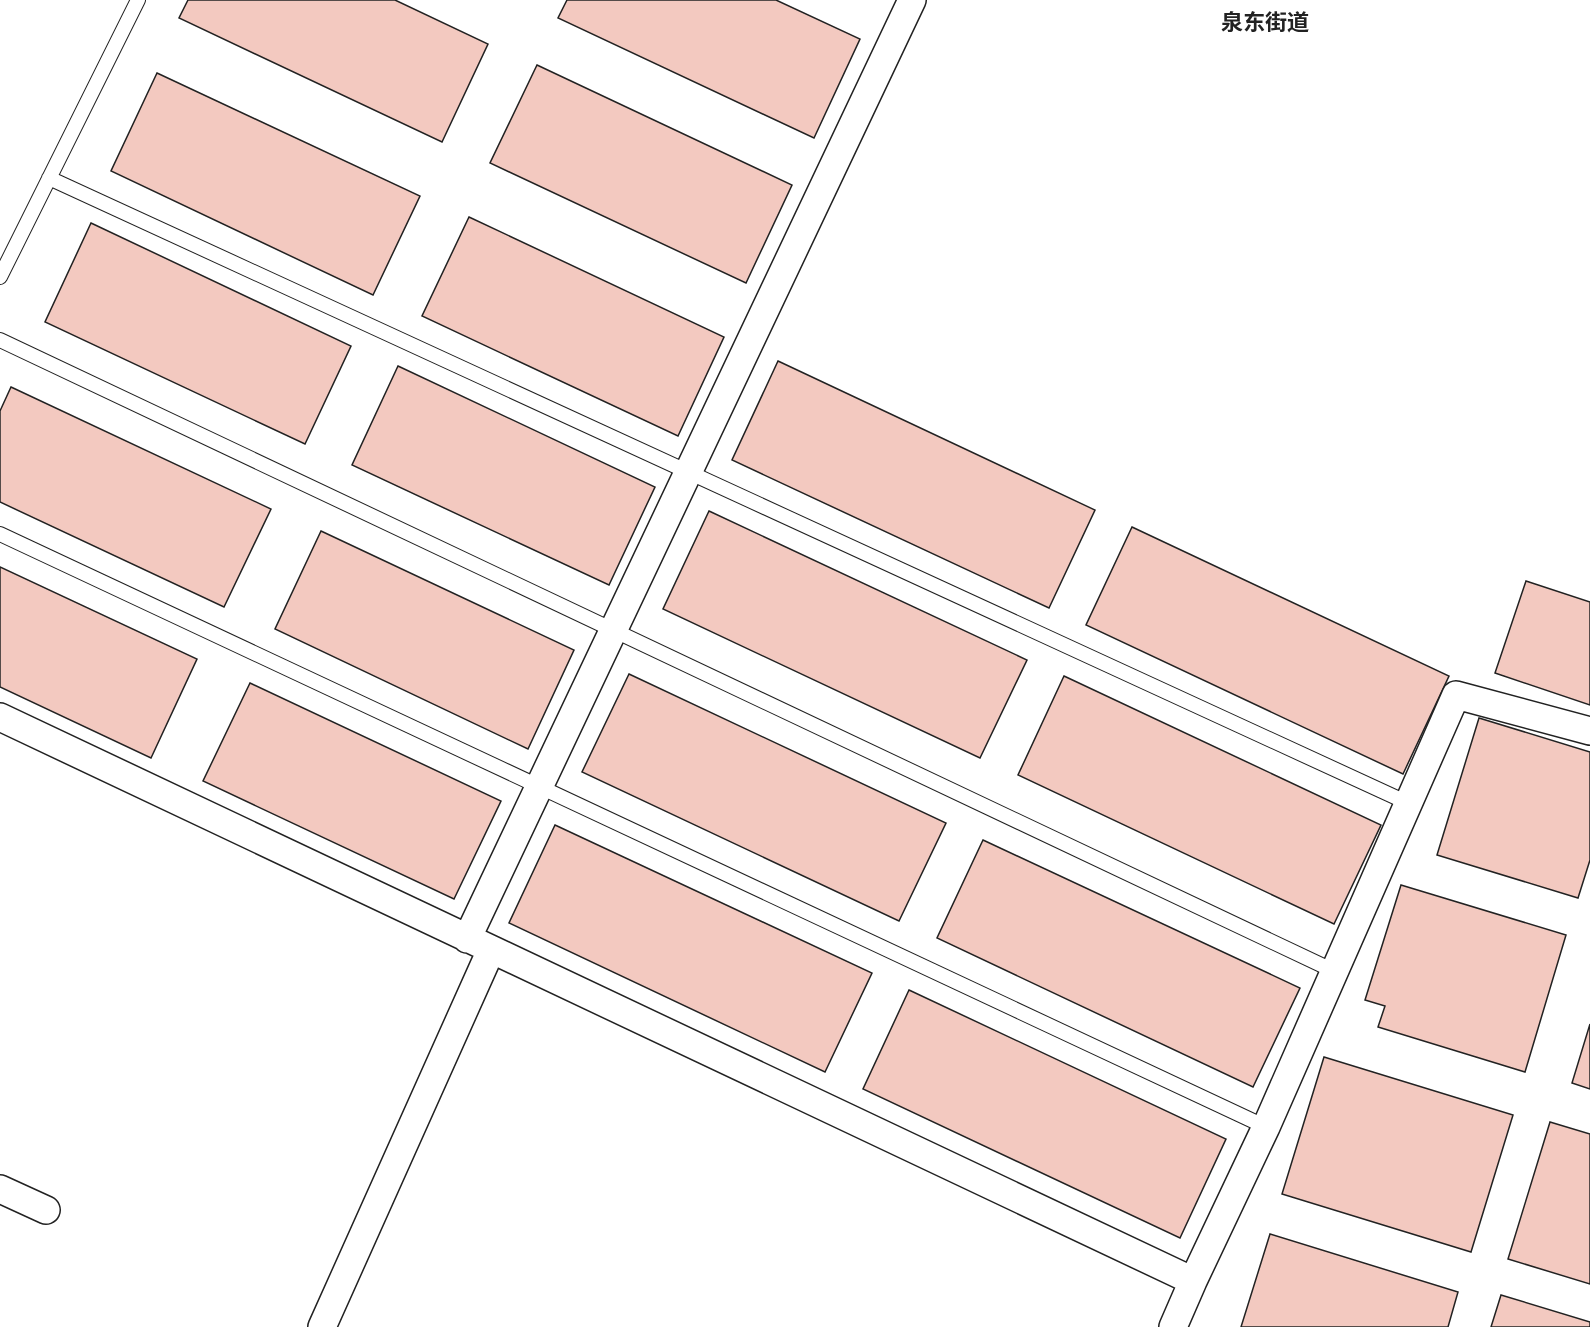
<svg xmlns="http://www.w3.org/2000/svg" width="1590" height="1327" viewBox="0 0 1590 1327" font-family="Cabin,'Noto Sans SC',sans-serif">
<rect width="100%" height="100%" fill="#fff"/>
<path fill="#f3c9c0" stroke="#222" stroke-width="1.5" d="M188,0H395L488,44L442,142L179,18Z
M567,0H776L860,39L814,138L558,18Z
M537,65L792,185L746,283L490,163Z
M157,73L420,196L373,295L111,171Z
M469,217L724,337L678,436L422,316Z
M91,223L351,346L305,444L45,322Z
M778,361L1095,510L1049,608L732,460Z
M398,366L655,487L609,585L352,465Z
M11,387L271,509L224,607L0,502V411Z
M709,511L1027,660L980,758L663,609Z
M1132,527L1449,676L1403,774L1086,625Z
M321,531L574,650L528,749L275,629Z
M0,567L197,659L151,758L0,687Z
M1526,581L1590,602V705L1495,673Z
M629,674L946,823L899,921L582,772Z
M1064,676L1381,825L1334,924L1018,775Z
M250,683L501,801L454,899L203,781Z
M1479,718L1590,752V860L1578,898L1437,855Z
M555,825L872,973L825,1072L509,923Z
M983,840L1300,988L1253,1087L937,938Z
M1401,885L1566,935L1525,1072L1378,1027L1385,1006L1365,1000Z
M909,990L1226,1139L1180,1238L863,1089Z
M1590,1024V1089L1572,1083Z
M1324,1057L1513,1115L1471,1252L1282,1194Z
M1550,1122L1590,1134V1284L1508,1259Z
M1270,1234L1458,1292L1448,1327H1241Z
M1501,1295L1590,1322V1327H1491Z"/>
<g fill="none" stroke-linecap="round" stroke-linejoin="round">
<defs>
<path id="lane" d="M49,178L1408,803
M0,277L138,0
M0,340L1334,971
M0,534L1266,1127"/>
<path id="street" d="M0,717L1193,1281L1266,1127L1456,695L1590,731
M467,939L912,0
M0,1189L46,1210
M322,1327L491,950
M1173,1327L1193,1281"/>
</defs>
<use href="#lane" stroke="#222" stroke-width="16"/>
<use href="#street" stroke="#222" stroke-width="30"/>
<use href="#lane" stroke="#fff" stroke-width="14"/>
<use href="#street" stroke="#fff" stroke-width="27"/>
</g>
<g text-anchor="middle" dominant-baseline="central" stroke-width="4.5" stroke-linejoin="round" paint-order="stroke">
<g font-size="22" font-weight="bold" fill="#222" stroke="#fff">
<text x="1265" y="22">泉东街道</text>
</g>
</g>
</svg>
